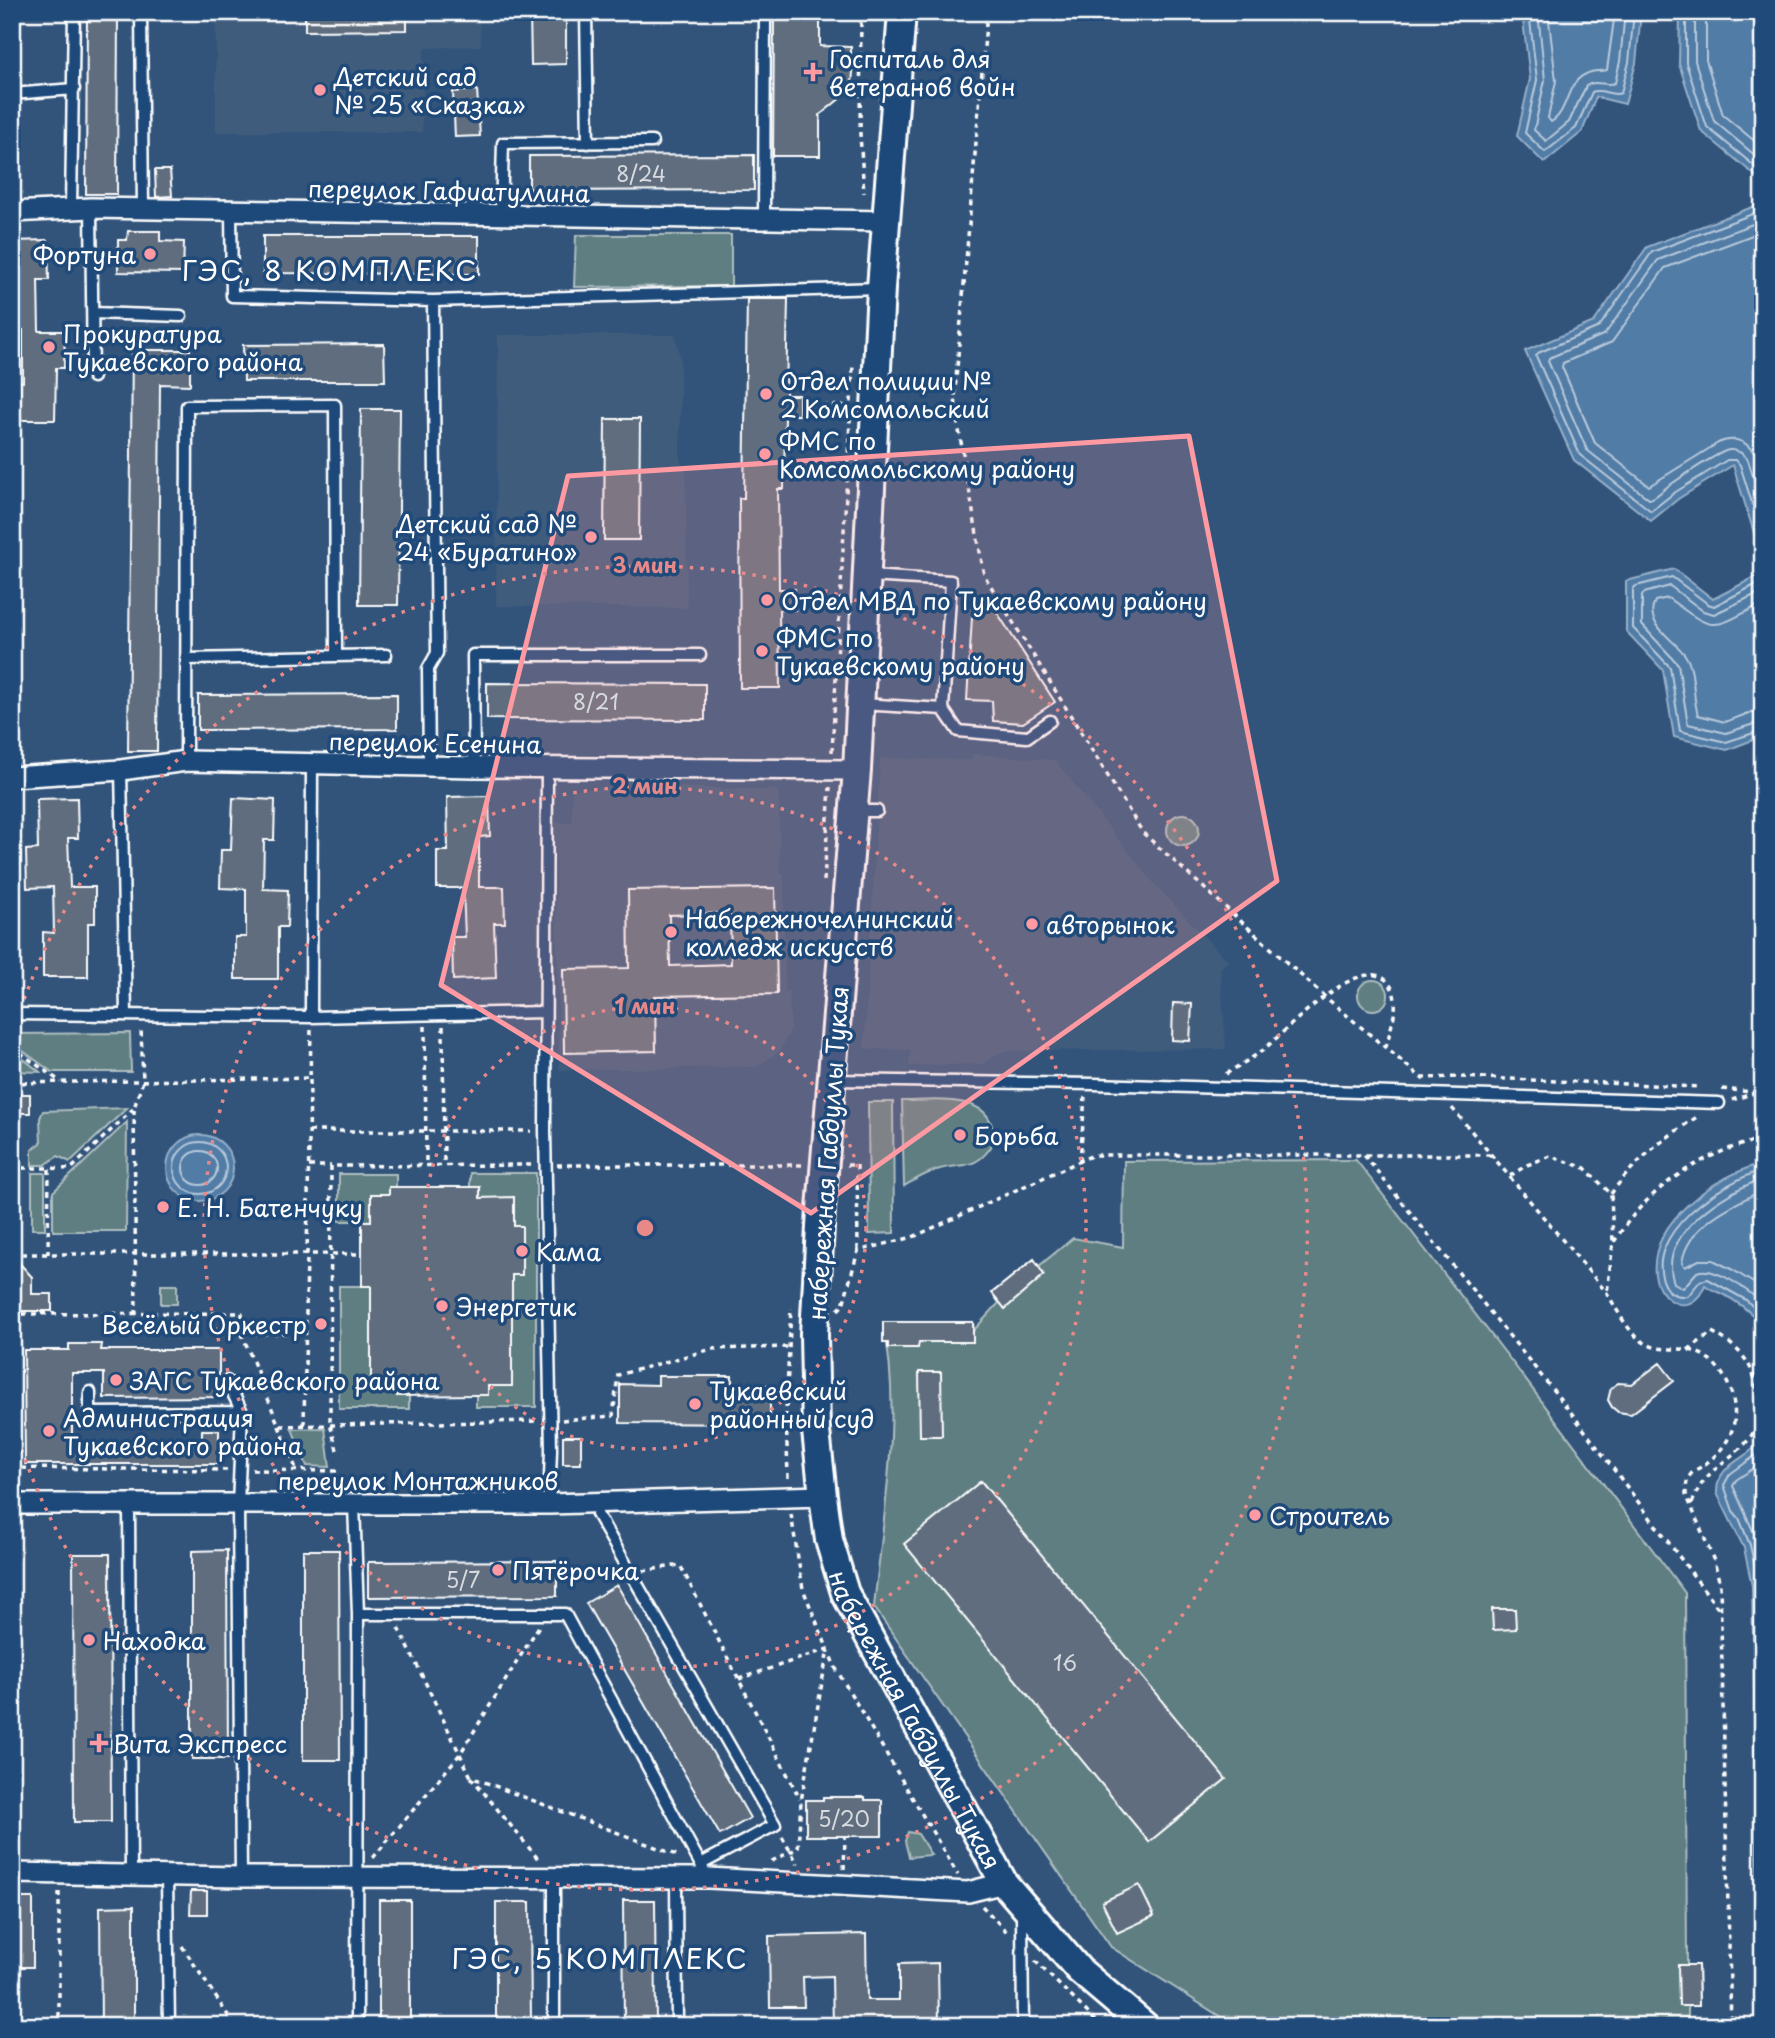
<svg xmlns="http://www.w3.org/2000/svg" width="1775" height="2038" viewBox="0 0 1775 2038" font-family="'Playpen Sans',sans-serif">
<rect width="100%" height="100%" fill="#32547b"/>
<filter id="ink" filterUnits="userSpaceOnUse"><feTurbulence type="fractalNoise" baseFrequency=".0143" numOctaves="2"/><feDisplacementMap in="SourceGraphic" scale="14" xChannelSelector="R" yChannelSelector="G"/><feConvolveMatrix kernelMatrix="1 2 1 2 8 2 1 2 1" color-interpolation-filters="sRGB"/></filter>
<g filter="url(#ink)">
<path fill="#3f5c7c" d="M216,12H479L481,46L424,48L422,132H216Z
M498,335H675L680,357V461L686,468L687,608L496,606Z
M973,754L1055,760L1157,887L1228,961L1220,969L1226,1049L1003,1051L983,1064L909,1066L910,1050L864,1049L880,758L972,760Z
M676,787L779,790L780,872L784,873L785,991H789L791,1029L780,1051L757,1067L559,1070L555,822L572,823V793L575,789Z"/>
<path fill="#5e7e82" stroke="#aebec0" stroke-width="2" d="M576,235H731V286L574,287Z
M1167 830a16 16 0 1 1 32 0a16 16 0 1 1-32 0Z
M1358 995a15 15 0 1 1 30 0a15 15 0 1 1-30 0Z
M130,1033L131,1072H52L12,1043V1034Z
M12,1050L40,1072L12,1071Z
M902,1101C937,1101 1004,1091 991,1147C975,1170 963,1163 940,1169C927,1172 915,1180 904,1186Z
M868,1102H893L894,1233L869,1234Z
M127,1108L70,1162L58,1156L45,1165H32V1150L41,1143L40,1118L43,1111Z
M127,1122L126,1231H53V1192Z
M1356,1160L1513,1363L1685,1593L1687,1965H1698L1699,2006H1688V2026H1235L1111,1947L874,1607C883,1516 903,1413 883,1322H973L974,1330L999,1303L992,1293L1034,1259L1039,1266L1073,1238L1123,1247L1124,1161Z
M32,1173H45V1229H32Z
M470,1173H536V1407H476V1395H487L488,1386L512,1385V1275H522V1227L514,1226V1198H480L470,1187Z
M339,1174H396V1187L389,1188V1194H372L371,1221H339Z
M161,1285H177V1304H161Z
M339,1286H371V1386H397V1396L409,1395V1409H339Z
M325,1428L330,1467L307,1466L292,1429Z
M908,1832L918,1834L931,1855L909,1857L905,1841Z"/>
<path fill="#517ba6" stroke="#97b0ca" stroke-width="2" d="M1522,12H1641L1636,63L1625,104L1596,97L1582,132L1544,163L1517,136L1530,79Z
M1680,12H1763V182L1701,131L1679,64Z
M1763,203V562L1733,465L1678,499L1651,521L1574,460L1525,351L1594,322L1647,247Z
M1674,569L1713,599L1763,573V736L1727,750L1674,737L1663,670L1626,631V581Z
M167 1168a33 33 0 1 1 66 0a33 33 0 1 1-66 0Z
M1763,1163V1326C1752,1313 1736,1300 1720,1293C1713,1290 1711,1290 1705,1285C1703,1289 1701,1295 1697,1298C1680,1315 1657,1294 1655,1275C1649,1221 1717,1175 1763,1163Z
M1763,1439V2014L1760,2006L1752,1586L1744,1548L1717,1493C1716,1463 1748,1460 1763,1439Z"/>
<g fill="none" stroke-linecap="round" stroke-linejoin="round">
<path stroke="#b9cadb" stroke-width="2" d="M1529,12L1537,80L1525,133L1545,152L1576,128L1592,92C1602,88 1612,97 1621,93L1629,62L1634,12
M1538,12L1545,80L1534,130L1546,141L1569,122L1586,86C1596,79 1605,87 1615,83L1620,61L1625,12
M1548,12L1556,81L1548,118L1551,122C1569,111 1565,83 1586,74C1593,70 1600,72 1607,70L1615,12
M1686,12V63L1707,127L1763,173
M1695,12V61L1714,121L1763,162
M1706,12V60L1723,115L1763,148
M1763,210L1652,252L1599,327L1538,353L1536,356L1580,455L1651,511L1674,493L1727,460H1736L1740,465L1763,538
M1763,220L1658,260L1605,334L1549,358L1548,361L1587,450L1649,499C1656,498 1660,492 1667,487C1677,480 1718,452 1729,450C1738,449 1743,454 1748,460L1763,508
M1763,231L1665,268L1612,342L1563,363L1562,367L1595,443L1649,486L1718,443C1744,432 1756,451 1763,472
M1763,581L1714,606L1708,604L1672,577L1636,586L1633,589V628L1670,667L1680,731L1726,742L1763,730
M1763,591L1714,614L1703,611L1670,586L1644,593L1642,596V625L1678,664L1688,724L1726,733L1763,721
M1763,603C1710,630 1717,634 1668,598L1655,601C1643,624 1673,638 1685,655C1696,671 1692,697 1698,715L1725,722L1752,712L1763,711
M174 1168a26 26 0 1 1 52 0a26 26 0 1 1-52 0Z
M183 1168a17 17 0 1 1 34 0a17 17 0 1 1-34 0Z
M1763,1170C1723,1181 1641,1235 1665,1285C1669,1294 1678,1297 1688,1296L1700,1281L1708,1279L1746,1300L1763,1316
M1763,1179C1725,1191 1656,1235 1674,1283L1683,1288L1697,1272C1715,1265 1749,1291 1763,1304
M1763,1190C1732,1205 1687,1225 1682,1263L1685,1267L1699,1260H1713L1733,1270L1763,1289
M1763,1450L1730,1474L1724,1485L1733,1511L1739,1518L1750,1545L1759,1585L1763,1728
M1763,1462L1736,1480L1733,1486L1758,1542L1763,1561"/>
</g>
<path fill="#5e6d7e" stroke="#fff" stroke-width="2" fill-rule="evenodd" d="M87,12H118L117,194H86Z
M305,12H407V30L305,31Z
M530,12H566V64L531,65Z
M774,12H820V46L851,47V57H854L852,86L848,87V92L820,115V156H773Z
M477,90L480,136L455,137L453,92Z
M754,155V190L529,191V156Z
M155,170H170L172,196L156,197Z
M128,231H160V241L184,242L183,273L118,272V240H127Z
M263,236H479V274L263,273Z
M48,240L49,280H38L39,331H65L64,368H56L55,420H14V381L23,382V330H12V241Z
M747,299H788L786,395H799V415H785L784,489H778L779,589H795V610H779L780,688H740L739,498H744Z
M384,344L385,381H244L243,345Z
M132,350H190V385L160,384L157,751H128Z
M361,409H400L398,605H359Z
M605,419H640L639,540H604Z
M991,603L1055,702L1023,723L993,721L992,701L967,700L972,617Z
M487,683L705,684V720L487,719Z
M397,694V729L198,730V695Z
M489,796L490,836L479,837V887H504L505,923H494L496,978L453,980L452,937H465L463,888H437V851H448L447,797Z
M77,798L78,838H68L70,887H95V923H88V977H43V932L54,933L53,887L27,888L26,850L38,849L37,799Z
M233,798L275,800L274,840H264L263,889L288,890L287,927H278V979H235V937H246V889L220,888L221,850H231Z
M775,888L777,994L655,996L656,1051L564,1053L563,969L629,968L628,890ZM730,913L731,964L670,966L669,915Z
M1173,1003L1192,1004L1190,1041L1172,1040Z
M12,1094H30V1113H12Z
M389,1187H480V1198L514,1197V1226H522V1275H512V1386H488V1395H476L397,1396V1386H371V1286H362V1221H371V1194H389Z
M12,1255L32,1277V1294H52V1311H12Z
M1034,1259L1044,1275L1005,1309L992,1293Z
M883,1322H973V1342H919L918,1348H888V1343H883Z
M69,1344H102L101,1350H219V1397L104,1398V1373H72V1444H202V1430H219V1464H25L24,1350H69Z
M1660,1363L1674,1381L1631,1414L1618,1412L1612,1407L1608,1400L1611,1388L1618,1383L1632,1384Z
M919,1372H941L942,1436H920Z
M658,1376H732V1385H770V1424L620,1423V1384L658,1385Z
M563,1436H581V1464H563Z
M981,1481L1226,1779L1149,1842L904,1544Z
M227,1550L228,1759H192V1551Z
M303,1550H339L340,1760H303Z
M73,1554H110L111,1822H74Z
M557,1561V1596L368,1597V1562Z
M617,1585L750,1818L720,1835L586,1603Z
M1492,1609H1515L1516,1629L1493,1630Z
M823,1797H865V1800H882V1836H806V1800H823Z
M1139,1885L1154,1916L1117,1933L1102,1902Z
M191,1891H207V1914H190Z
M12,1898H33V1967H12Z
M379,1900H410V2026H379Z
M623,1900H655L656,2026H624Z
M496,1902H530L531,2026H496Z
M134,1906V2026H101L100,1907Z
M866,1934L867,2000H899V1964L938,1963L939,2026H833L832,1976L803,1977L804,2007H770L769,1936Z
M1678,1965H1698L1699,2006H1679Z"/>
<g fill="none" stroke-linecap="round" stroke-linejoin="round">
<defs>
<path id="lane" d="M141,12L143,209
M586,12L588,143
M12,94L74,89
M71,208L74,12
M91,208L93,377
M231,211L232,296L433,301L880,288
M501,215L503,143L652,142
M764,219L765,12
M93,313L181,316
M186,659L386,655
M861,704L943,709L951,581L869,576
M943,709L958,731L1027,737L1050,721
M186,761L187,406L335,405L336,656
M429,766L428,669L437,653L433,301
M474,767L473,655H700
M547,768L545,1131L551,1450L549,1504
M121,770L126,1014
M856,811H877
M12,1014L311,1017L545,1012
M311,1017L312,764
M835,1080L1094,1084L1719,1103
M227,1381L242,1412L238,1505L241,1877
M90,1392V1413L242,1412
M129,1504L131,1876
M354,1504L358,1614H565L708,1878
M597,1514L775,1825L701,1864
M167,1877L169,2026
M554,1878V2026
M676,1879L677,2026
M1022,1914L1023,2026
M357,2026L358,1614"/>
<path id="street" d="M12,212L91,208L886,221
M12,777L121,770L186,761L474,767L857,770
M12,1504H549L823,1496
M12,1873L241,1877L709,1878L968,1892L1004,1883"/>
<g id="secondary">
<path id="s1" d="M902,12L881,288L857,770L821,1209L814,1334L816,1431L823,1496L829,1540L845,1593L1004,1883L1079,1970L1145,2026"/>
</g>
</defs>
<use href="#lane" stroke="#fff" stroke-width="15"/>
<use href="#street" stroke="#fff" stroke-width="24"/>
<use href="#secondary" stroke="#fff" stroke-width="32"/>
<path stroke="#fff" stroke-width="3.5" stroke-dasharray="5 5" stroke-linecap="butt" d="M861,12L860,134L864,193
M987,12L955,391L956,413L984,575L1143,833L1324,996L1424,1080
M802,405L851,406
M800,600H840
M832,752L853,365
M824,881L830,787
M425,1026L426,1164
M443,1026L444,1164
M12,1047L61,1082
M1226,1074C1238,1066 1251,1059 1262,1051C1284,1033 1357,954 1386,980C1394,987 1396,1000 1395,1010C1393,1022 1389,1035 1386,1047
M1421,1078L1461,1077L1700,1087
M12,1083L310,1078
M1722,1089L1763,1093
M1732,1100L1755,1093
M1452,1108L1607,1293C1617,1309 1626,1330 1642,1341C1659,1353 1671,1347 1689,1350C1719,1356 1738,1392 1734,1422C1731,1440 1719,1454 1704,1465C1700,1468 1694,1470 1691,1474C1686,1480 1686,1487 1686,1494L1714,1561L1720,1584L1731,2026
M309,1131H531
M1364,1155L1573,1415L1720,1611
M1080,1161L1085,1097
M557,1165H805
M847,1165H857L858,1251
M309,1166H331
M22,1168H49
M1510,1176L1527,1165L1550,1156L1585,1168L1611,1194L1613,1243L1607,1293
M1611,1194C1634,1161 1664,1138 1697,1117
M1614,1242C1647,1188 1702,1152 1763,1139
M12,1254H361
M48,1254L49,1168L71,1169L133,1109
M838,1310L843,1305L858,1251L913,1237L1093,1155H1491
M12,1314L242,1313V1334L297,1471
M136,1315L134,1108L143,1081L141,1028
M242,1334L305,1333
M1688,1350L1712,1332C1733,1343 1751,1359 1756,1384C1773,1460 1710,1447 1692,1504
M562,1420L613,1416L618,1375L712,1349L788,1347
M304,1425L311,1028
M280,1426L537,1421
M337,1450L330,1424L331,1166L532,1165
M12,1468L227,1470
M252,1470L339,1471
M788,1478L786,1411L791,1308
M791,1514L803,1589L835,1667L958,1875
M643,1571L680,1565L800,1799
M399,1628L471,1777L679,1856
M739,1679L828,1649L801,1801L798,1848L770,1862
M471,1777L539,1860
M782,1837L798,1864
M373,1858L460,1754L539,1626
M844,1869L845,1836
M59,1892V2026
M982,1906L1008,1933
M182,1946L235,2026
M1035,1961L1101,2026"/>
<use href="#lane" stroke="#1f4a7a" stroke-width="10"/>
<use href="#street" stroke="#1f4a7a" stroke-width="19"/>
<use href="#secondary" stroke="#1f4a7a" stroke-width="26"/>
</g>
</g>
<path fill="#ff9aa2" fill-opacity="0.2" stroke="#ff9aa2" stroke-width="5" stroke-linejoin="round" d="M1189,436L1277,881L811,1213L441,985L568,476Z"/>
<g fill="none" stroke="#e88989" stroke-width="3.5" stroke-dasharray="3.5 7">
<circle cx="645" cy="1228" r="221"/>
<circle cx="645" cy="1228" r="441"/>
<path d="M14 1029A662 662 0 1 1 14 1427"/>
</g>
<g fill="#ff9aa2" stroke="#1f4a7a" stroke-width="2.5">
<path d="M809.5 61.5h7v7h7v7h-7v7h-7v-7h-7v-7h7z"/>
<circle cx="320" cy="90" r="7"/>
<circle cx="150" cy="254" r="7"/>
<circle cx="49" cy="347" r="7"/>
<circle cx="766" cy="394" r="7"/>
<circle cx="765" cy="454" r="7"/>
<circle cx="591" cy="537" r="7"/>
<circle cx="767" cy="600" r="7"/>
<circle cx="762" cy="651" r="7"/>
<circle cx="1032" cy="924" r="7"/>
<circle cx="671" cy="932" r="7"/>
<circle cx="960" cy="1135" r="7"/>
<circle cx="163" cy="1207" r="7"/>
<circle cx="522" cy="1251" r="7"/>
<circle cx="442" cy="1306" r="7"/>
<circle cx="321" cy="1324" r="7"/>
<circle cx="116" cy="1380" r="7"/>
<circle cx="695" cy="1404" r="7"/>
<circle cx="49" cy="1431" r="7"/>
<circle cx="1255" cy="1515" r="7"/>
<circle cx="498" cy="1570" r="7"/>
<circle cx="89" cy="1640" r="7"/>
<path d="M95.5 1732.5h7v7h7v7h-7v7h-7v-7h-7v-7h7z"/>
</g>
<g text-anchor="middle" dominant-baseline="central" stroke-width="7" stroke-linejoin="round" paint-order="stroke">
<g font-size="21" fill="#d7dadf">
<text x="641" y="173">8/24</text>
<text x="596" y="701">8/21</text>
<text x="463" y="1579">5/7</text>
<text x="1065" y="1662">16</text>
<text x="844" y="1818">5/20</text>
</g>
<g font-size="24" fill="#fff" stroke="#1f4a7a" text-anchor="start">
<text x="829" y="58">Госпиталь для<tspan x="829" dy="28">ветеранов войн</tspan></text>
<text x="334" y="76">Детский сад<tspan x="334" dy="28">№ 25 «Сказка»</tspan></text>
<text x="136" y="254" text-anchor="end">Фортуна</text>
<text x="63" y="333">Прокуратура<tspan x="63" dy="28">Тукаевского района</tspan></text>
<text x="780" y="380">Отдел полиции №<tspan x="780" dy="28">2 Комсомольский</tspan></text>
<text x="779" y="440">ФМС по<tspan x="779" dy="28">Комсомольскому району</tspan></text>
<text x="577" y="523" text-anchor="end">Детский сад №<tspan x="577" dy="28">24 «Буратино»</tspan></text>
<text x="781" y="600">Отдел МВД по Тукаевскому району</text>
<text x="776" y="637">ФМС по<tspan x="776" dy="28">Тукаевскому району</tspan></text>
<text x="685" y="918">Набережночелнинский<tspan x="685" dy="28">колледж искусств</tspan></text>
<text x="1046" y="924">авторынок</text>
<text x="974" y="1135">Борьба</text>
<text x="177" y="1207">Е. Н. Батенчуку</text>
<text x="536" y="1251">Кама</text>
<text x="456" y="1306">Энергетик</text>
<text x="307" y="1324" text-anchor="end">Весёлый Оркестр</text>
<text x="130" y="1380">ЗАГС Тукаевского района</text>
<text x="709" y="1390">Тукаевский<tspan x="709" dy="28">районный суд</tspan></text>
<text x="63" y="1417">Администрация<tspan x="63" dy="28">Тукаевского района</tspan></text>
<text x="1269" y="1515">Строитель</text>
<text x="512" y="1570">Пятёрочка</text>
<text x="103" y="1640">Находка</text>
<text x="113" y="1743">Вита Экспресс</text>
</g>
<g font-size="24" fill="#fff" stroke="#1f4a7a">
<text transform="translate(449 190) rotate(1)">переулок Гафиатуллина</text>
<text transform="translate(435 742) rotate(1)">переулок Есенина</text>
<text transform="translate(827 1153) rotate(-86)">набережная Габдуллы Тукая</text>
<text x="418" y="1480">переулок Монтажников</text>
<text stroke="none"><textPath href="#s1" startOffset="1732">набережная Габдуллы Тукая</textPath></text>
</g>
<g font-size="28" letter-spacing="2" fill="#fff" stroke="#1f4a7a">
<text x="330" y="269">ГЭС, 8 КОМПЛЕКС</text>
<text x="600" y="1957">ГЭС, 5 КОМПЛЕКС</text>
</g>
</g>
<circle cx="645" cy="1228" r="10" fill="#e88989" stroke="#1f4a7a" stroke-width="3.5"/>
<g font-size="21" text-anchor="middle" font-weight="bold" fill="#e88989" stroke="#1f4a7a" stroke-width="7" stroke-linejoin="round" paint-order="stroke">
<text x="645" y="573">3 мин</text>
<text x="645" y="794">2 мин</text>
<text x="645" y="1014">1 мин</text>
</g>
<rect width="1775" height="2038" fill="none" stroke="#1f4a7a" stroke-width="42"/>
<rect x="21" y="21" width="1733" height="1996" fill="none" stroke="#fff" stroke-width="2.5" filter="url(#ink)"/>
</svg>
